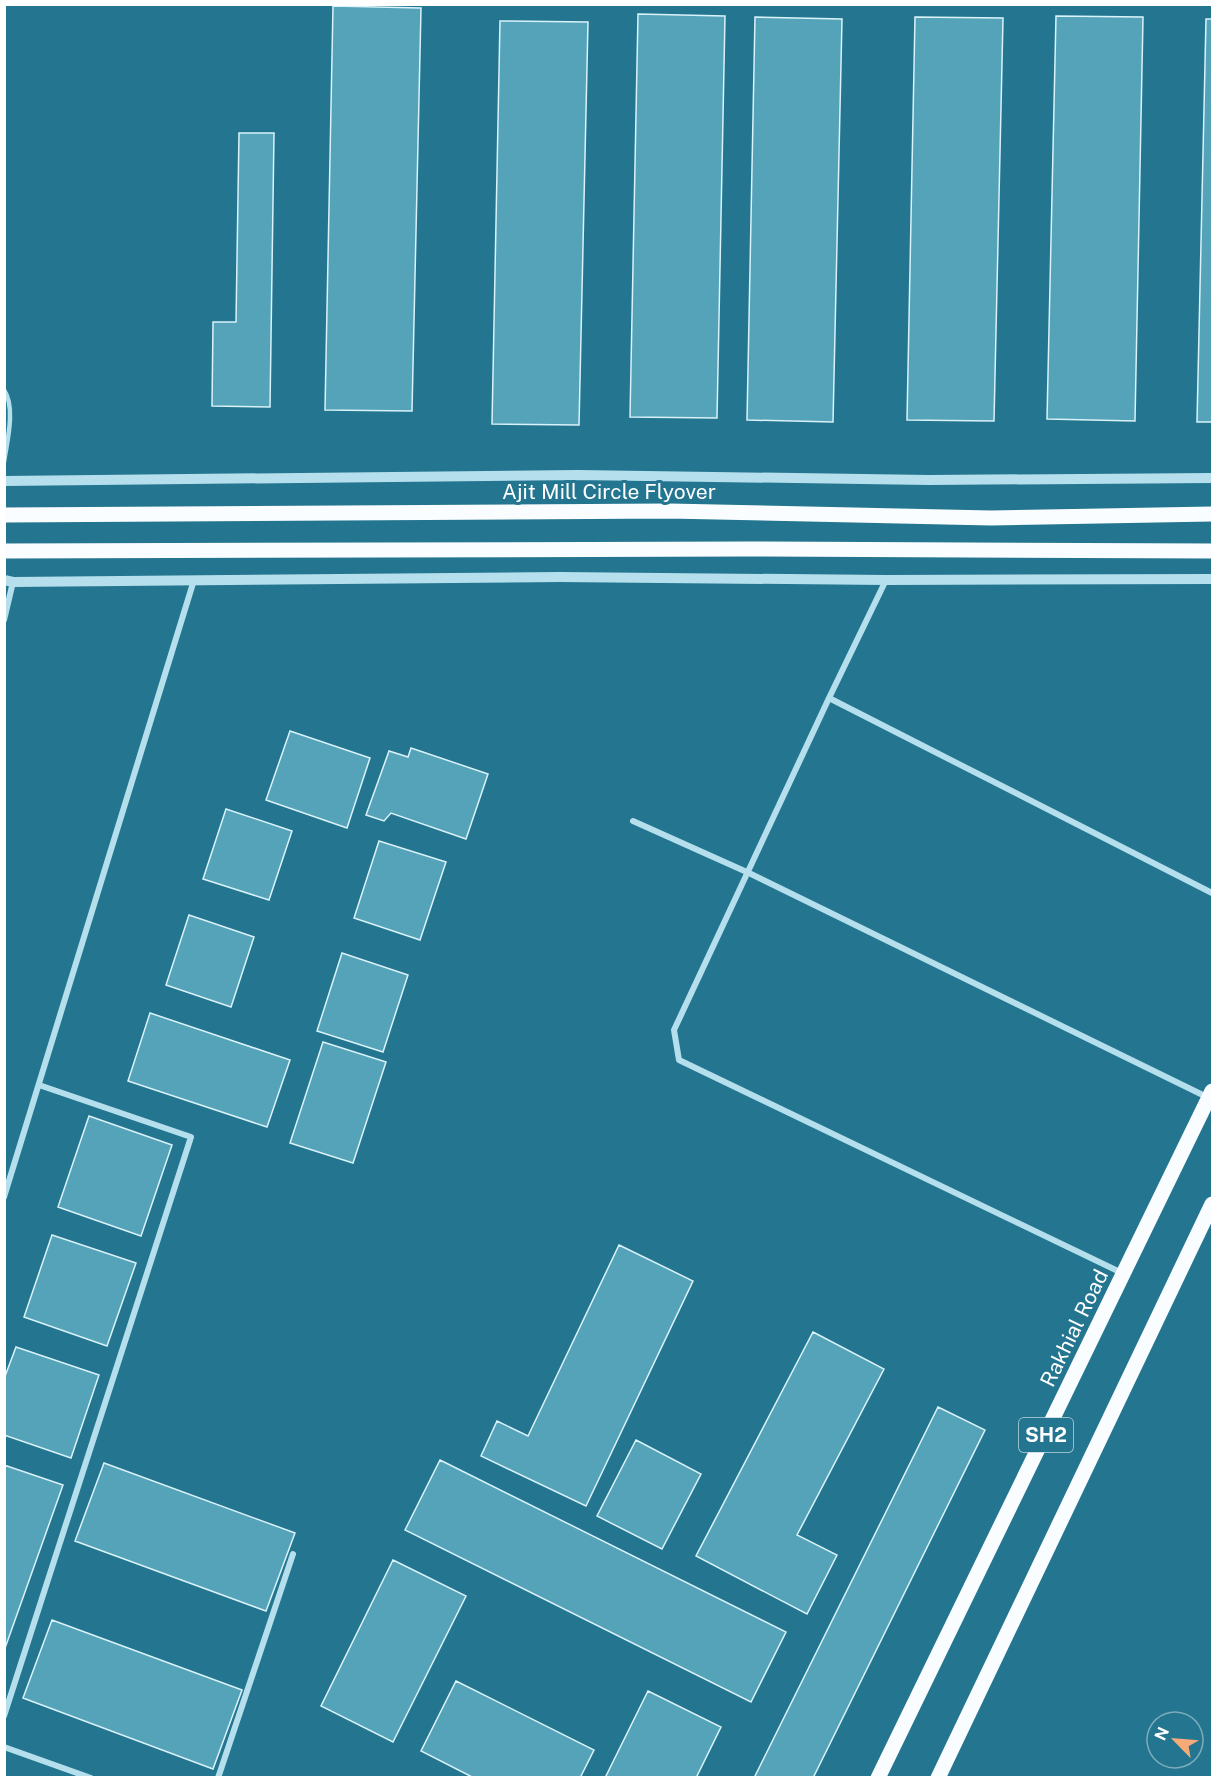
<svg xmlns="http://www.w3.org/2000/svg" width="1217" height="1782" viewBox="0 0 1217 1782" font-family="'Public Sans',sans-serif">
<rect width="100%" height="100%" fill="#247690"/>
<path fill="#54a3b9" stroke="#daf2f9" stroke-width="1.5" d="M333,6L421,8L412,411L325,410Z
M638,14L725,16L717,418L630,417Z
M1056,16L1143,17L1135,421L1047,419Z
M755,17L842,19L833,422L747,420Z
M915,17L1003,18L994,421L907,420Z
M1206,19H1212V422H1197Z
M500,21L588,22L579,425L492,424Z
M239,133H274L270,407L212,406L213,322H236Z
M290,731L370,758L347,828L266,800Z
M411,748L488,774L466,839L391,813L384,821L366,815L389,751L408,757Z
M226,809L292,831L269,900L203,879Z
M379,841L446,862L420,940L354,918Z
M189,915L254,937L231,1007L166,985Z
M342,953L408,975L383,1052L317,1031Z
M150,1013L290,1060L267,1127L128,1081Z
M323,1042L386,1062L353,1163L290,1143Z
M89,1116L172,1145L141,1236L58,1207Z
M52,1235L136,1263L107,1346L24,1317Z
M619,1245L693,1281L586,1506L481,1456L497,1421L528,1436Z
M813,1332L884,1369L797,1535L837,1555L807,1614L696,1556Z
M16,1347L99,1375L71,1458L4,1435V1379Z
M938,1407L985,1430L813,1778H754Z
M636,1440L701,1474L662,1549L597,1516Z
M440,1460L786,1632L751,1702L405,1530Z
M104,1463L295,1533L266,1611L75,1541Z
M4,1465L63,1485L4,1651Z
M393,1560L466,1596L393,1742L321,1706Z
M52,1620L242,1690L213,1769L23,1698Z
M456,1681L594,1750L580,1778H474L421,1751Z
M648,1691L721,1727L696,1778H605Z"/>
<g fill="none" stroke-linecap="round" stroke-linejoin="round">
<path stroke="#b5dfec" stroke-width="4.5" d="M4,390C16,407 7,442 4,462"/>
<path stroke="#b5dfec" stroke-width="6" d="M886,580L829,698L674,1030L679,1060L1122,1273
M4,620L13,582
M829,698L1212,893
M633,821L749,873L1209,1098
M4,1197L194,580
M4,1716L191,1137L39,1085
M4,1747L91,1778
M218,1778L293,1554"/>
<path stroke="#b5dfec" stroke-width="10" d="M4,481L578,475L929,480L1212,478
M4,580L13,582L560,577L886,580L1212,579"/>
<path stroke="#fafdff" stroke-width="15" d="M4,515L669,511L991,518L1212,514
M4,551L747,549L1212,551
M878,1778L1212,1091
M938,1778L1212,1204"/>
</g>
<g text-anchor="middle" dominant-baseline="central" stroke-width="6" stroke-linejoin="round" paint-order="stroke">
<rect fill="#247690" stroke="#bdd6de" stroke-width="1.5" x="1019" y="1418" width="54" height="34" rx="4.5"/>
<g font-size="20" font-weight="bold" fill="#fff">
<text x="1046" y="1435">SH2</text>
</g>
<g font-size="21" fill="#fff" stroke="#247690">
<text x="609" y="491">Ajit Mill Circle Flyover</text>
<text transform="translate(1074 1328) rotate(-64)">Rakhial Road</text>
</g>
</g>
<rect width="1217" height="1782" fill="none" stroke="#ffffff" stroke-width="12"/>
<g transform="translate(1175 1740) rotate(295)"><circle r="28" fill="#247690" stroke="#7cadbc" stroke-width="1.5"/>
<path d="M0-4.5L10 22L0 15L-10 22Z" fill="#f6aa79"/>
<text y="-9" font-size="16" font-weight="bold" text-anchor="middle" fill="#ffffff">N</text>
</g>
</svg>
